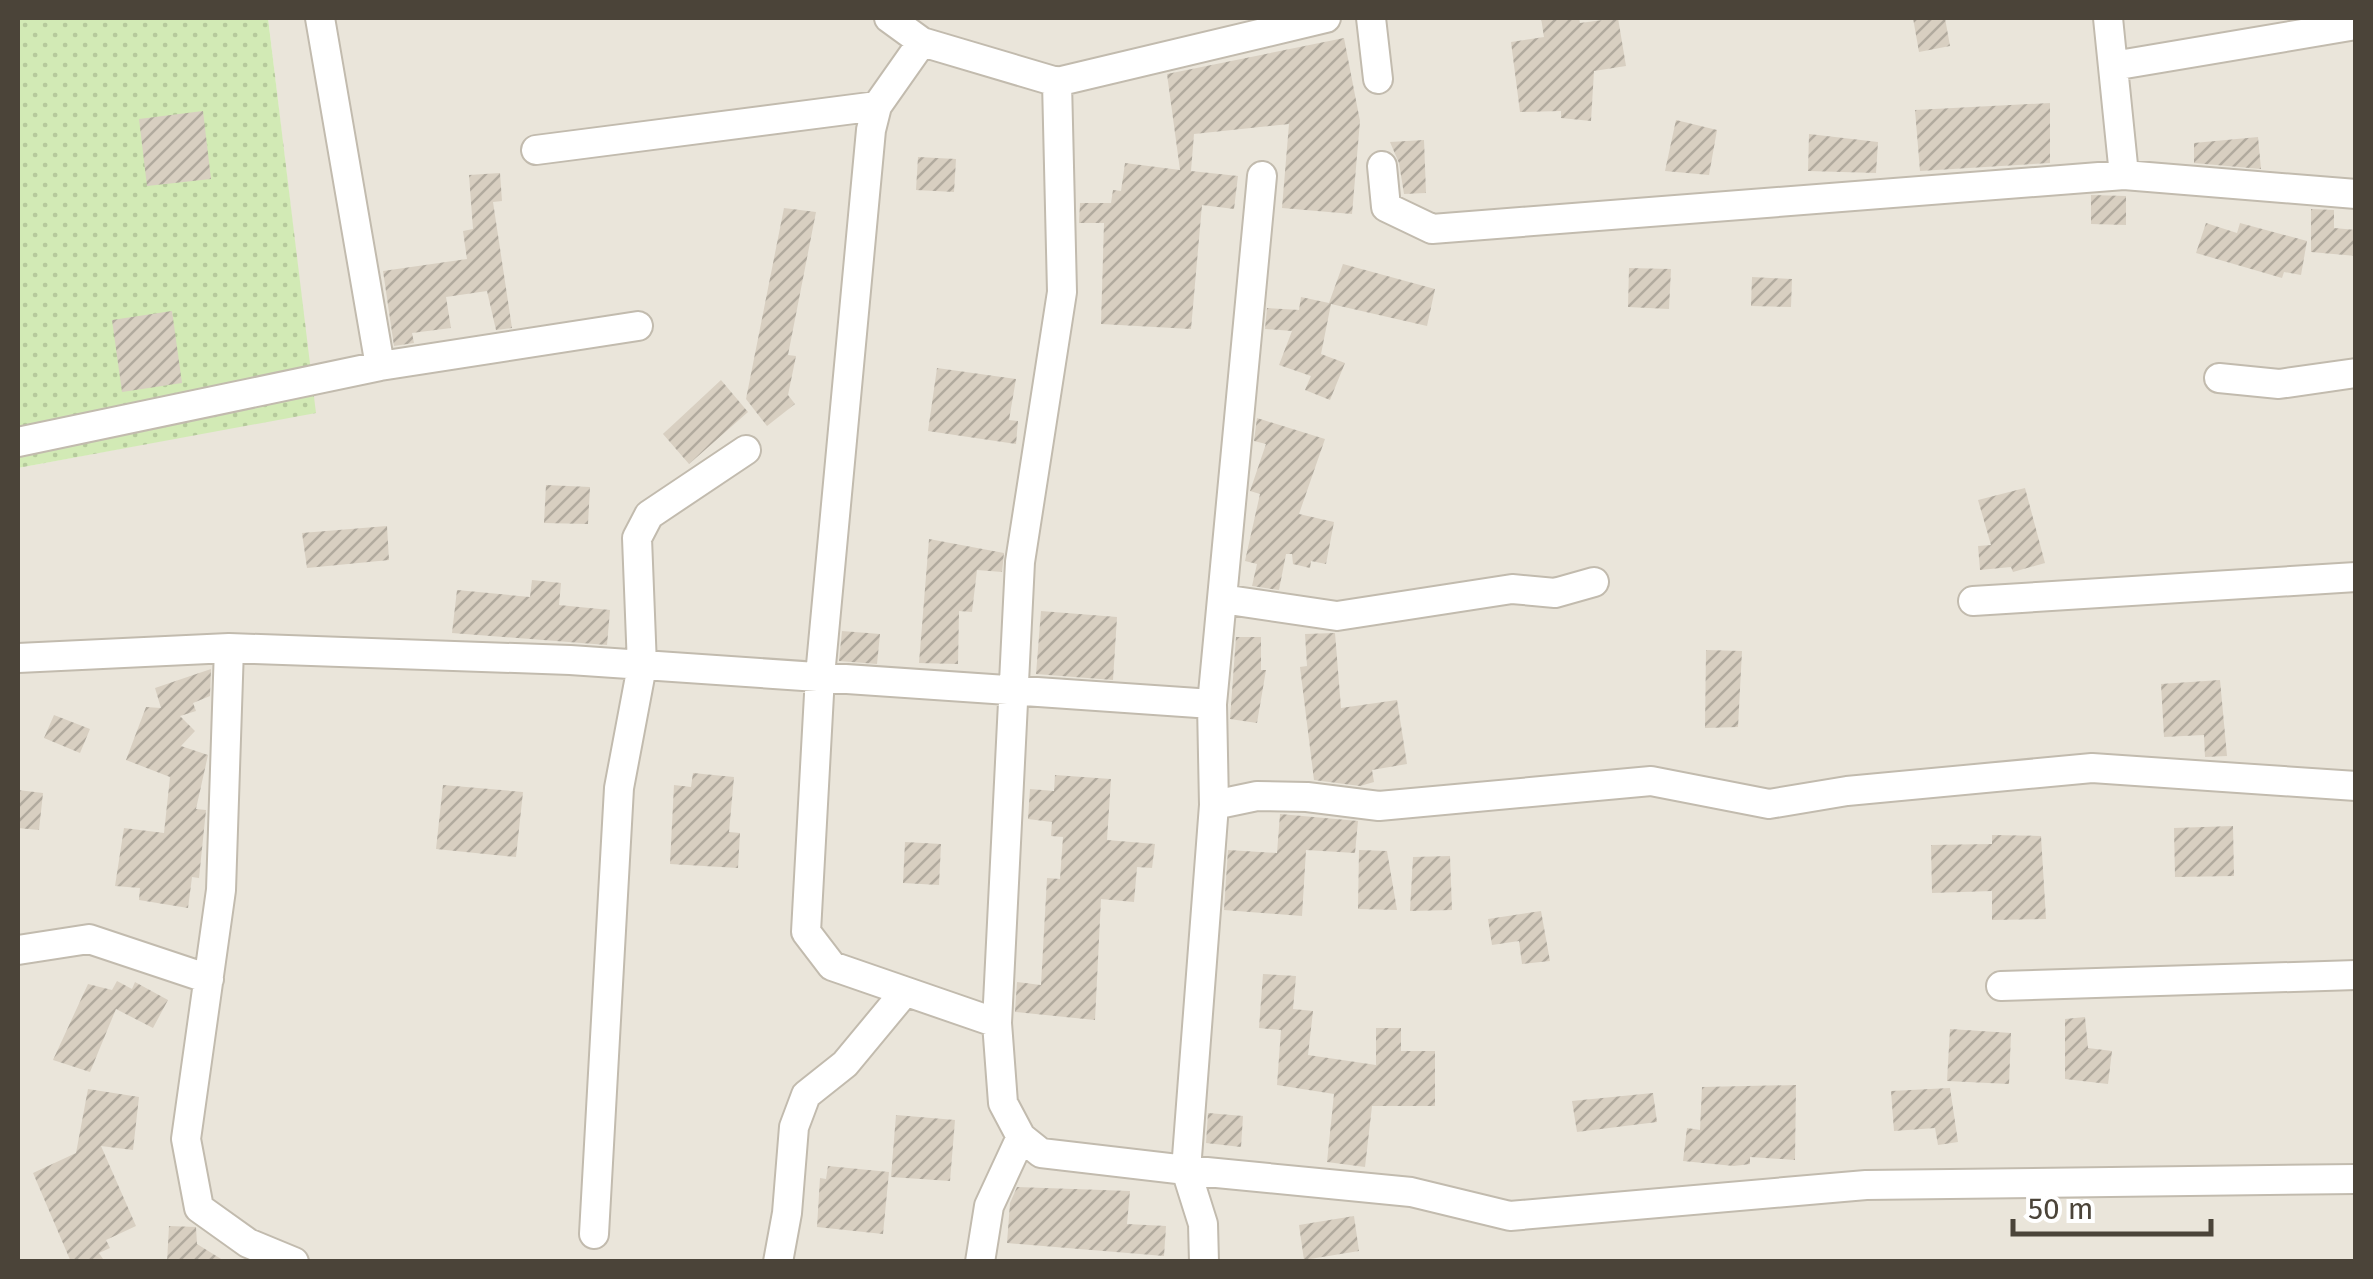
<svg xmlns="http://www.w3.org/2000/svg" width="2373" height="1279" viewBox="0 0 2373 1279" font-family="'Fira Sans',sans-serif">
<defs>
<pattern id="grass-dots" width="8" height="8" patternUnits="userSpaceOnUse" patternTransform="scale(2.5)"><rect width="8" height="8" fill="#d2eab5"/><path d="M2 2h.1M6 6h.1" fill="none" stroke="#b6ca9c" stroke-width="1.8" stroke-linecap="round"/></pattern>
<pattern id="building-hatch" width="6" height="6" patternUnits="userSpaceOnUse" patternTransform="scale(2.5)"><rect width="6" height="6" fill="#d8cfc1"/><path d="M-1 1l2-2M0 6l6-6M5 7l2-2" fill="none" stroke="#b1aa9e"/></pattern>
</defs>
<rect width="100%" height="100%" fill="#f6f3ec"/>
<path fill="#eae5da" d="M268,18H2355V1261L18,1262V468L315,412Z"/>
<path fill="url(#grass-dots)" d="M18,18H268L316,413L18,468Z"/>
<path fill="url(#building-hatch)" d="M1541,18H1579L1580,23L1618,18L1626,66L1594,71L1591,121L1561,118V111L1520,112L1511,42L1544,37Z
M1913,18H1945L1950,46L1919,52Z
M1344,38L1360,121L1352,214L1282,208L1289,124L1194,134L1191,171L1238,176L1234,209L1202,205L1191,329L1101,324L1104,223H1079L1080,203H1111L1113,190L1121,191L1125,163L1180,170L1167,74Z
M2050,103V163L1920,171L1915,110Z
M203,111L211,179L147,186L139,119Z
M1676,120L1717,130L1709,175L1665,171Z
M1809,134L1878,142L1876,173L1808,171Z
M2258,137L2261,169L2194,163V143Z
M1424,140L1426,193L1404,194L1399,163L1390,142Z
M918,157L956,159L954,192L916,190Z
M500,173L502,201L493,202L512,328L496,330L487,291L446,297L451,328L412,333L414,343L394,346L383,271L467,259L463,231L473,229L469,175Z
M2091,195L2126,196V225L2091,224Z
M784,208L816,212L788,355L796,356L788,395L795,404L767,426L746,399Z
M2311,209L2334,210V228L2356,230V256L2311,252Z
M2206,223L2237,233L2240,223L2307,241L2301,275L2284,272L2282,278L2196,253Z
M1343,264L1435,289L1427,326L1331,304L1321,354L1345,363L1330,400L1305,390L1311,376L1279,365L1292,331L1265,329L1267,308L1299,310L1301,297L1329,303Z
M1629,268L1671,269L1669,309L1628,307Z
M1752,277L1792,279L1791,307L1751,306Z
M172,311L182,383L122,392L112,320Z
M937,368L1016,379L1009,420L1018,421L1016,444L928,431Z
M721,380L748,412L689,464L663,434Z
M1257,418L1325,439L1299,514L1334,522L1326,564L1311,561L1310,568L1293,564L1292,554H1286L1279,590L1252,586L1257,564L1245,561L1260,494L1250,491L1266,444L1254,441Z
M546,485L590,487L588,524L544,523Z
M2025,488L2045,563L2013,572L2011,567L1980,570L1978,546L1991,545L1978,500Z
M387,526L389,560L307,568L302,533Z
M929,539L1004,553L1002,572L977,570L972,612L959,611L958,664L919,663Z
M532,580L561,583L559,605L610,610L607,645L452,633L457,590L530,597Z
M1041,611L1117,617L1113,680L1036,674Z
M842,631L880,634L877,664L839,661Z
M1335,633L1341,708L1397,700L1407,764L1372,770L1374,782L1360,786L1314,780L1300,667L1307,666L1305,634Z
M1236,637H1261V670H1266L1257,723L1230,719Z
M1706,650L1742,651L1738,727L1705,728Z
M211,669L210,696L193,703L196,711L180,716L195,731L181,746L208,755L196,809L206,810L199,878L192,877L188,908L139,900L140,888L115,886L124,828L164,833L170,777L126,760L146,707L161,708L155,688Z
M2220,680L2227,756L2205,757L2204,735L2164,737L2161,684Z
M54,715L90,729L80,753L44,738Z
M693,773L734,777L729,832L740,833L738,868L670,864L674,785L691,787Z
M1055,775L1111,779L1107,840L1155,844L1152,868L1137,867L1134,902L1101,899L1095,1020L1015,1012L1017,982L1041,985L1047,878L1060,879L1063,837L1051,836L1052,822L1028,819L1030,789L1054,791Z
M443,785L523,792L516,857L436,849Z
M18,790L43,793L39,830L18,828Z
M1280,814L1358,821L1355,853L1306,850L1302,916L1224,910L1228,850L1277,853Z
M2233,826L2234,876L2175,877L2174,828Z
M1992,835L2041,836L2046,919L1992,920V891L1932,893L1931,845L1992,844Z
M905,842L941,844L939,885L903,883Z
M1359,850L1387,851L1397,910L1358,909Z
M1450,856L1452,910L1410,911L1413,857Z
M1541,911L1550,961L1522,964L1519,941L1492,945L1488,919Z
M1263,974L1296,976L1293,1009L1313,1011L1308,1055L1376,1065V1028H1401V1051H1435V1106H1372L1365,1167L1327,1162L1334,1094L1277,1085L1281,1030L1259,1028Z
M117,981L132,989L135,982L168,1000L153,1028L116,1009L90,1072L53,1060L88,984L112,990Z
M2085,1017L2088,1048L2112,1051L2108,1084L2065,1079V1019Z
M1950,1029L2011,1033L2009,1084L1947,1081Z
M1796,1085L1795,1160L1750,1157V1164L1734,1166L1683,1161L1687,1128L1700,1130L1702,1087Z
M1950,1088L1958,1142L1938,1145L1935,1128L1894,1131L1891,1091Z
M88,1089L139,1097L133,1150L101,1146L136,1226L106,1240L110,1248L99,1253L105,1262H71L33,1173L76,1153Z
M1653,1093L1657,1122L1577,1132L1572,1101Z
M1208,1113L1243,1116L1241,1147L1206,1143Z
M896,1115L955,1120L950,1181L891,1177Z
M828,1166L889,1172L883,1234L817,1227L820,1178L826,1179Z
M1017,1187L1130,1191L1127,1224L1166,1226L1164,1256L1007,1243L1010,1203Z
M1354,1216L1359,1251L1304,1260L1299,1225Z
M169,1226L196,1227L197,1244L226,1262H167Z"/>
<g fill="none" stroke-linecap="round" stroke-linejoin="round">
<defs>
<path id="minor" d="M320,18L380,366
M889,18L922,42L1057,82L1062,292L1020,562L997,1023L1003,1103L1021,1137L1041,1153L1186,1170L1203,1224L1204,1262
M1371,18L1378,79
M2108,18L2124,175
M922,42L877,106L871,130L820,676L806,932L832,966L997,1023
M2113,66L2356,25
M1057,82L1326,18
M536,150L877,106
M1382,166L1386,207L1432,229L2124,175L2356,194
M2219,378L2279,384L2356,373
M18,442L380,366L638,326
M1222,599L1337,616L1512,589L1555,593L1594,582
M1973,601L2356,577
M229,648L221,890L186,1139L199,1208L248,1243L294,1262
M18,658L229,648L570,660L1212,704
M2356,786L2092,768L1847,791L1769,804L1651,781L1379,806L1307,797L1257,796L1214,805L1186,1170L1411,1192L1510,1216L1866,1185L2356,1179
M1214,805L1212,704L1262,176
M18,950L89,939L209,979
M2001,986L2356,975
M594,1234L619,788L642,666L637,538L649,515L746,450
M778,1262L787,1213L794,1127L806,1095L845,1064L903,994
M980,1262L989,1206L1021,1137"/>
</defs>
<use href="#minor" stroke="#c2bbae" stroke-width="32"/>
<use href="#minor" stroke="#fff" stroke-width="28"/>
</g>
<rect width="2373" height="1279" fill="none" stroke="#4b4439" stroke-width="40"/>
<path d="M2013 1219v15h198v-15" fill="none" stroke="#4b4439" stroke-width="5"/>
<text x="2028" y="1219" font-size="30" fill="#4b4439" stroke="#ffffff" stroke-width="8" paint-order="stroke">50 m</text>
</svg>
